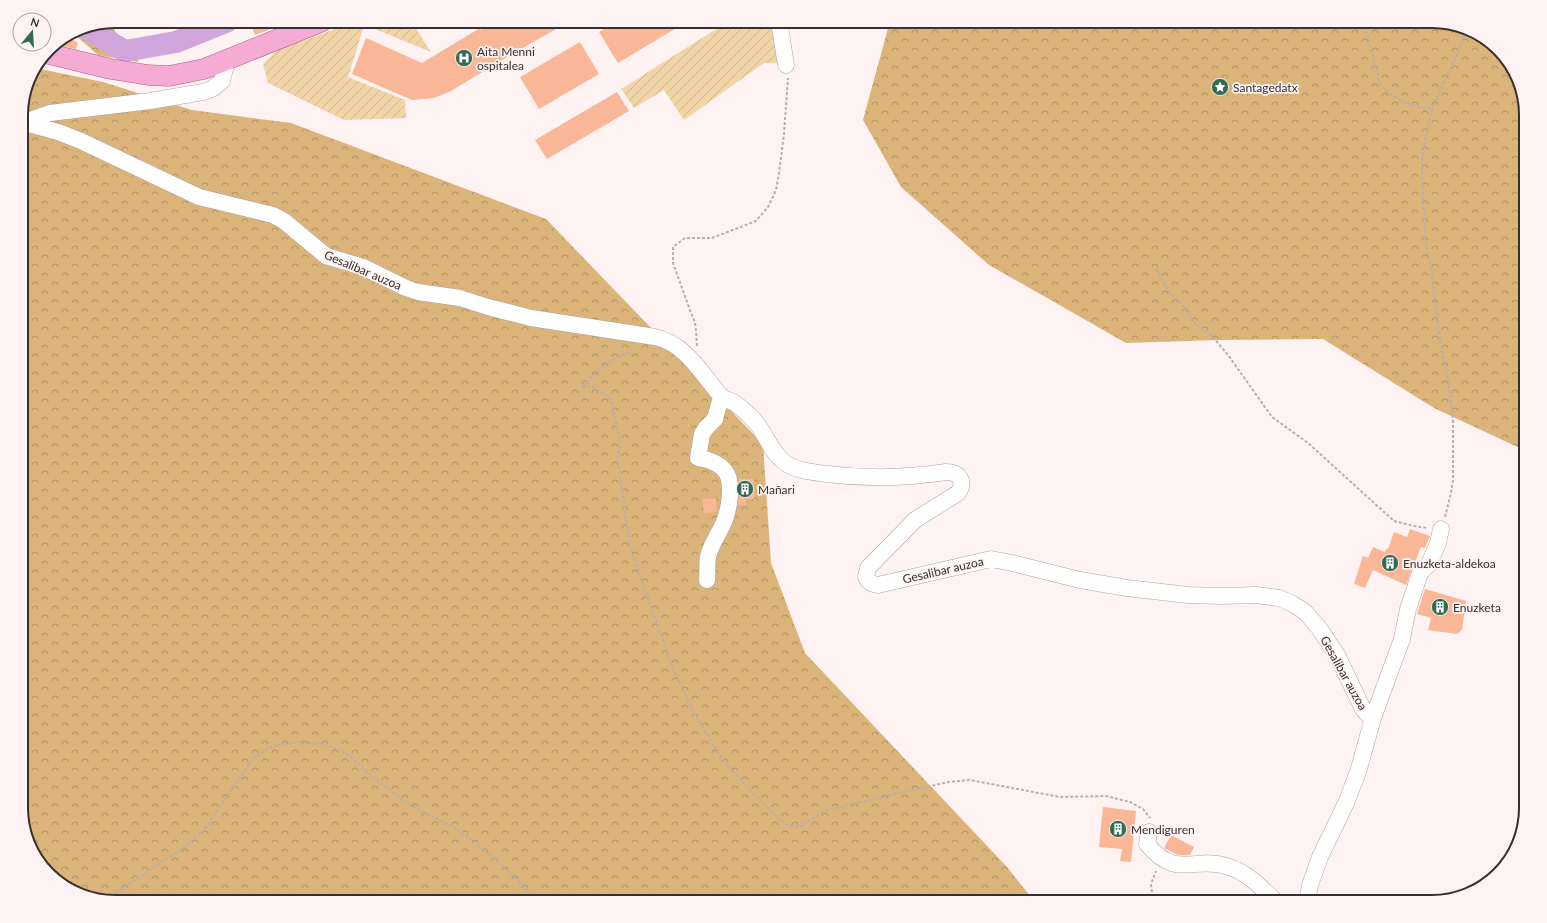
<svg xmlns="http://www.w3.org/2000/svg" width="1547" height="923" viewBox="0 0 1547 923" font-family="Lato,sans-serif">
<defs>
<pattern id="forest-crowns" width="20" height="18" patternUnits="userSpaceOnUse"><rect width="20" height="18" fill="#dbb479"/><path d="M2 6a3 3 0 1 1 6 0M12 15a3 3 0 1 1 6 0" fill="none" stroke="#b29364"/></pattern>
<pattern id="garden-furrows" width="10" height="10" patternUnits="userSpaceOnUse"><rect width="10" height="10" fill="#f2d4a9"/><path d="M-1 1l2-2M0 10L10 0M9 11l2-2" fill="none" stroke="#d0b692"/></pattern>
</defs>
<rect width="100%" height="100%" fill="#fff2f2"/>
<path fill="url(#forest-crowns)" d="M890,21H1432L1479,34L1513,68L1526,109V451L1434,408L1323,339L1220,340L1126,343L989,265L901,187L863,120Z
M108,22L139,62L98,55L72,32L79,28Z
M35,68L103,82L192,110L291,123L546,219L763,444L771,563L805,653L1007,867L1035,902H115L68,889L34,855L21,814V109L31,73Z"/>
<path fill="url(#garden-furrows)" d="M357,21H411L431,52L370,27L363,29L348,77L405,100L406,118L344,120L268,83L263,64L277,50Z
M729,21H772L779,63H764L684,120L664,90L634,108L621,89Z"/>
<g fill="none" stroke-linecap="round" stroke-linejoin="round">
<path stroke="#d0a6dd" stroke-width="22" d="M84,27L125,51L176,42L228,21"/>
</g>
<path fill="#f9b797" d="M249,21H289V22L255,35Z
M495,21H570L512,54L451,91L434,98L412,100L352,74L366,38L422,63L480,28V30Z
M617,21H688L618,63L599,32Z
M67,36L78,43L76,49L55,44Z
M580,42L599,74L539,109L520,77Z
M617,92L629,111L547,159L535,140Z
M738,479H754V499H746V505H738L740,491Z
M716,498L717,512L704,513L702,499Z
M1410,529L1430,536L1425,548L1421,547L1406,585L1373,570L1365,588L1354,584L1363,556L1368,558L1373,547L1385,552L1387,548L1388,549L1394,532L1407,537Z
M1425,589L1466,601L1462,630L1457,634L1428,630L1431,618L1417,614Z
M1103,807L1136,811L1131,862L1120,861L1122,849L1099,847Z
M1171,835L1194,847L1190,855H1178L1164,848Z"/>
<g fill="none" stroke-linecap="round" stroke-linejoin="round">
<defs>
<path id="minor" d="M779,21L786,65
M21,124H29L58,132L81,141L199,197L273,215L284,221L326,256L363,267L406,288L418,292L460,298L488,307L531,318L655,337C685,343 702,374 720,395C723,399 729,400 733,402C740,406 746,412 752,418C765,430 768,449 784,462C796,471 812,472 827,474C867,479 906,478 946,472C959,472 966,481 958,493L915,520L868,568L866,577C869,583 872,584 878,585L991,559L1012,563L1080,580L1127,588L1188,595L1222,596L1256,595L1279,598L1291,603L1301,609L1306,613L1319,628L1337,655L1363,709L1368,715L1373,718
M29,124L33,119L50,113L150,101L203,92L212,89L222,81L227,61
M707,580C708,571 706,561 709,553C713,542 719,533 724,522C729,510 733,486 727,474C722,464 708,459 698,458L702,434L706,428L715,419L721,397
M1149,832L1147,844C1177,880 1191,856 1226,866C1246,871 1262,888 1276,902
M1307,902L1310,885L1320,857L1346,803L1358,772L1373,718L1402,639L1408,609L1420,573L1429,564L1438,543L1441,529"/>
<path id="major" d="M45,53L111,69L148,75L169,76L204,69L323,21"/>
</defs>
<use href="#minor" stroke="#b1a2a2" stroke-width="17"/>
<use href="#major" stroke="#ae5c88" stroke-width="21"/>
<path stroke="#b8aeae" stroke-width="2" stroke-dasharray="3 2" stroke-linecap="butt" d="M1361,21L1368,37L1380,84C1392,98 1414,109 1432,108
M1156,269L1168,290L1184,307L1195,324L1211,335L1228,355L1272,417L1308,443L1394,521L1414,526L1427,528
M697,346C696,334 697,323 691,313L673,263V247L685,238H712L756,221L768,207L776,190L779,173L784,134L788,78
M583,386L606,364L635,348
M582,387H592L605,394L611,400L620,439L618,462L630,547L671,664L694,713L720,756L750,790L781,821L790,826L799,827L827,810L948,782L970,780L1060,797L1106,796L1130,802L1143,809L1150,818
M1445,517L1451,493L1453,480V420L1448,380L1439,335L1431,267L1426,245L1422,181V157L1432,108L1459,50L1466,30
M109,900L117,892L182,849L205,829L253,758L273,746L297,742L322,743L346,753L374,778L406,803L460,831L497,861L540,902
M1153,902L1151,884L1156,871"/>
<use href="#minor" stroke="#fff" stroke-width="16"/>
<use href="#major" stroke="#f5abd4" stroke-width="20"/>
</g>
<defs>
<symbol id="hospital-disc" viewBox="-11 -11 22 22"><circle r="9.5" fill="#326c55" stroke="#fff2f2"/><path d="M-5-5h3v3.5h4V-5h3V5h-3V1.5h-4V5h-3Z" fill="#fff"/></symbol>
<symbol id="sight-disc" viewBox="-11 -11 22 22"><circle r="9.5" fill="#326c55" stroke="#fff2f2"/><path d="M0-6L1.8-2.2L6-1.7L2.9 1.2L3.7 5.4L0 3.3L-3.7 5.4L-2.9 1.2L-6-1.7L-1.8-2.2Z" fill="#fff"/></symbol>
<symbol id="building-disc" viewBox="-11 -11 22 22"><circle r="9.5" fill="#326c55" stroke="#fff2f2"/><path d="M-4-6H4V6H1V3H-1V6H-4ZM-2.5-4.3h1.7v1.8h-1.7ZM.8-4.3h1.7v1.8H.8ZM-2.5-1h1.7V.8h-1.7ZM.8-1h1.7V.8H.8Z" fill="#fff"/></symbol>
</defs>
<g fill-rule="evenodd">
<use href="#hospital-disc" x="454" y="48" width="20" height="20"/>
<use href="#sight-disc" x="1210" y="77" width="20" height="20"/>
<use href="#building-disc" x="735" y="479" width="20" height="20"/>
<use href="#building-disc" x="1380" y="553" width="20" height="20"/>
<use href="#building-disc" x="1430" y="597" width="20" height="20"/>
<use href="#building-disc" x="1108" y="819" width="20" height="20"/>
</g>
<g text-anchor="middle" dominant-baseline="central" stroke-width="3.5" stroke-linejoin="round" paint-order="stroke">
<g font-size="12" fill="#363030" stroke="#fff2f2" text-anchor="start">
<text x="477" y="51">Aita Menni<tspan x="477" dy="14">ospitalea</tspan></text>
<text x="1233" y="87">Santagedatx</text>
<text x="758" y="489">Mañari</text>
<text x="1403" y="563">Enuzketa-aldekoa</text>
<text x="1453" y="607">Enuzketa</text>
<text x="1131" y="829">Mendiguren</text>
</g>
<g font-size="12" fill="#363030" stroke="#fff2f2">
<text transform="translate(363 270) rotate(23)">Gesalibar auzoa</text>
<text transform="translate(943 570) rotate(-13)">Gesalibar auzoa</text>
<text transform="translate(1344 673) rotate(61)">Gesalibar auzoa</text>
</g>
</g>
<path d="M0 0H1547V923H0ZM115 28H1432A87 87 0 0 1 1519 115V808A87 87 0 0 1 1432 895H115A87 87 0 0 1 28 808V115A87 87 0 0 1 115 28Z" fill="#fff2f2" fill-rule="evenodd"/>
<path fill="none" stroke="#363030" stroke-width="2" d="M115 28H1432A87 87 0 0 1 1519 115V808A87 87 0 0 1 1432 895H115A87 87 0 0 1 28 808V115A87 87 0 0 1 115 28Z"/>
<g transform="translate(32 32) rotate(18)"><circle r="19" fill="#fff2f2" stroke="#afa4a4"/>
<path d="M0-3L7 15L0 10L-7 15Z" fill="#326c55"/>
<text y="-6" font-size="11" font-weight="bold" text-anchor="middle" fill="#363030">N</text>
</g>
</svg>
